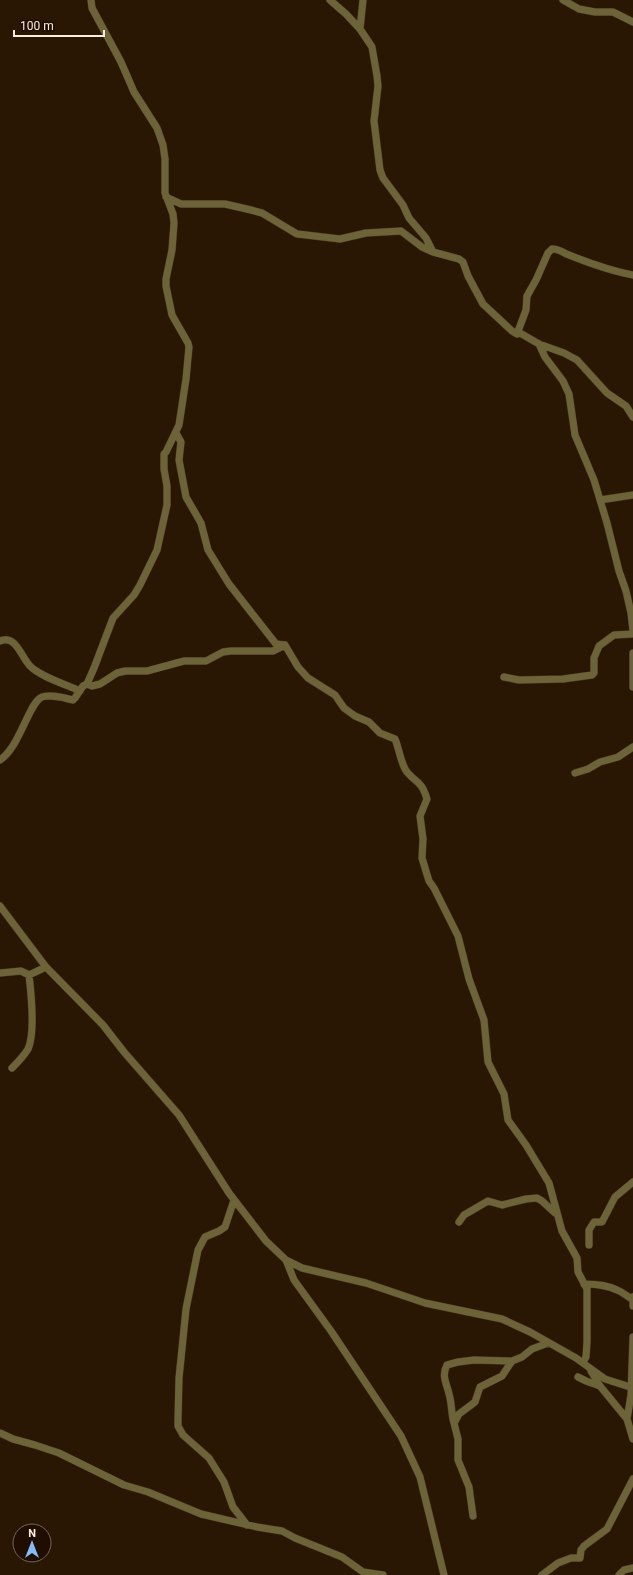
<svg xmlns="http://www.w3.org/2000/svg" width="633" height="1575" viewBox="0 0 633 1575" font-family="Roboto,sans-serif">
<rect width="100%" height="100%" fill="#291603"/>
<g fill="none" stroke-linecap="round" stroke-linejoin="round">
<defs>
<path id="minor" d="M330,0L346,14L360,29L372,47L377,76L378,86L374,121L380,170L383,178L403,205L409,218L426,238L433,252L459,259L463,262L468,276L483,304L512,331L517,334L520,333L539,344L564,353L577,360L607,393L626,406L633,417
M563,0L579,9L595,12H613L633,22
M360,29L363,0
M166,197L181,204H225L251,210L262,213L297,234L306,235L340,239L366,233L401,231L422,247L433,252
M517,334L526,310L527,296L536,280L548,253L552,249C558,248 563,253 569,255C589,263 611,271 633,275
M539,344L545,357L563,381L569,394L575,435L594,480L607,523L619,571L626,591L631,613L633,631
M176,433L181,442L179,460L186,497L201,523L208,550L229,584L276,644L285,645L298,667L308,678L335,695L344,708L355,716L369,722L380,733L395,739C399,748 401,765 407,772C417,784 421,780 427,799L420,816L423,839L422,858L429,881L434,888L458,936L469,979L484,1020L488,1062L504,1094L508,1120L526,1145L549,1183L562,1231L577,1258L578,1272L587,1289V1342L586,1357L583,1362
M600,500L633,495
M0,641C16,634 21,657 30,666C41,677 65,684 80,691
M633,653V687
M504,677L519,680L563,679L592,675L594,673V658L599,646L614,635L633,634
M87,684L92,686L100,684L117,673L125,671H147L184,661H206L223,652L231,651H273L285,645
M0,760C20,747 29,702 42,697C51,694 64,698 73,700L75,698L83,686L87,684L94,668L113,618L134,595L140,585L157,550L167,505V486L164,469V454L166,452L179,425L186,379L189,347L188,343L172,315L166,286V279L172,250L174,223L173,214L165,193V159L163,145L157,128L134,92L121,62L92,8L91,0
M575,773L588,769L600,762L618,757L633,747
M0,906L46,967L103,1025L124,1052L179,1115L229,1193L266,1241L286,1260L302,1268L366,1283L425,1303L502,1319L530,1332L576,1358L605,1379L633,1388
M0,973L21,971L29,975L46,967
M12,1068C18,1062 24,1056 28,1049C35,1034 31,992 29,975
M234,1200L225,1227L219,1231L205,1237L198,1250L186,1309L179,1378L178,1419V1426L183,1435L209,1458L224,1482L233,1507L247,1525
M459,1222L464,1215L488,1201L502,1205L526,1199L537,1198L542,1201L555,1213
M589,1245V1230L594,1222H602L615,1197L633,1182
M286,1260L294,1280L331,1331L401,1436L420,1477L444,1575
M584,1284C595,1284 607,1285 617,1290C623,1292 626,1296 632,1299L633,1297
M633,1298V1306
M633,1337L631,1395L627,1419L633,1439
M591,1371L600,1386L627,1419
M578,1377L586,1381L600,1386
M454,1423C451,1413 452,1403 449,1394C447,1384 441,1376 447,1365L458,1362L474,1360L512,1361
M0,1433L13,1439L35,1445L59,1453L124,1485L148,1492L201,1514L257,1527L282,1531L295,1538L342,1557L363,1572L383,1575
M473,1516L469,1487L458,1460V1439L454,1423L459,1414L475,1402L480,1387L502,1376L512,1361L522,1357L532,1349L548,1343
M542,1575L558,1563L571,1558H580L581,1550L584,1546L607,1529L633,1479
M619,1575L624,1570L633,1568"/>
</defs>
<use href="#minor" stroke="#42301d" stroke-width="8"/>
<use href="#minor" stroke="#6d6338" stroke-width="7"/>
</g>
<g transform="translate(32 1543)"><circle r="19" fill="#1f0d00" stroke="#766659"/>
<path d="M0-3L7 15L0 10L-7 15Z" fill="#85bbfb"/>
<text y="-6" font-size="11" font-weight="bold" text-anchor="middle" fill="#f9ebdf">N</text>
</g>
<path d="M14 30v6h90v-6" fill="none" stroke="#f9ebdf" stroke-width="2"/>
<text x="20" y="30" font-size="12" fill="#f9ebdf" stroke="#1f0d00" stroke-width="3" paint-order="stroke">100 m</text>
</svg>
